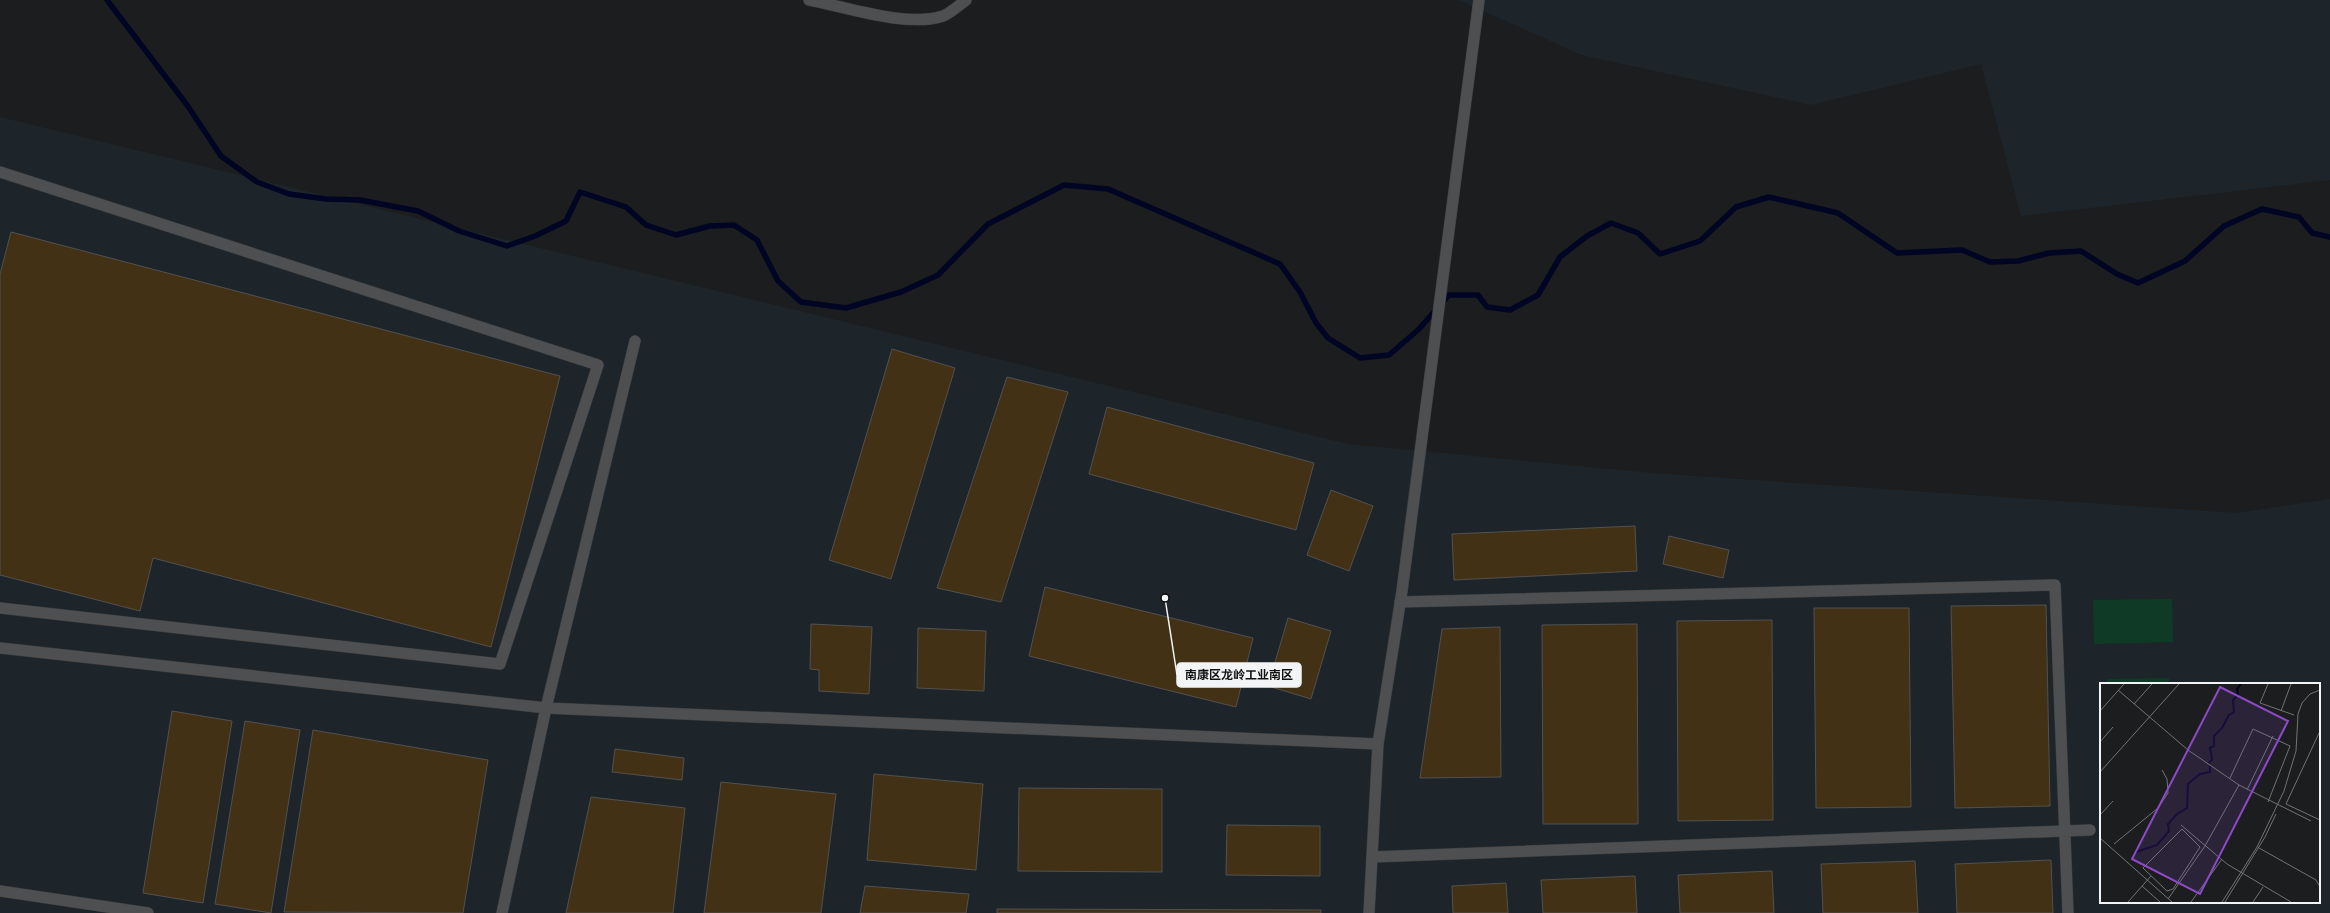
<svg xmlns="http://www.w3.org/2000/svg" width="2330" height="913" viewBox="0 0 2330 913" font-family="'PT Sans Narrow','Noto Sans SC',sans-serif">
<rect width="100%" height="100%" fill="#1b1d1e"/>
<path fill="#1d252a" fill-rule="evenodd" d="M1459,0H2330V180L2021,216L1981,64L1811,105L1581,55Z
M0,117L1348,444L1652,473L2236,513L2330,499V913H0ZM2101,684H2319V902H2101Z"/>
<path fill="#0f3b26" d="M2172,599L2173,642L2094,644L2093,600Z
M2169,678V684H2107V679Z"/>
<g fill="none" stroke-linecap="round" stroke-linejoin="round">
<path stroke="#000524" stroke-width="5.5" d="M107,0L187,105L221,156L257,182L289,194L326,199L360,200L418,211L459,231L507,246L535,236L566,221L580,192L626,207L646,225L676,235L710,226L734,225L757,240L778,281L801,302L846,308L901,292L938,275L988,224L1064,185L1108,189L1280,264L1300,292L1316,323L1328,338L1360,358L1389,355L1418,330L1449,295H1478L1487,307L1510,310L1538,295L1560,257L1587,236L1611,223L1638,233L1660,254L1700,241L1736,207L1769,197L1838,213L1897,253L1962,250L1990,262L2018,261L2049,253L2081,251L2117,274L2138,283L2185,261L2224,226L2262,209L2299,217L2312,233L2330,237"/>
</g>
<path fill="#423115" stroke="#53514f" d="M11,232L560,376L491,647L153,558L140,611L0,575V274Z
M892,349L955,368L891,579L829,560Z
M1007,377L1068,392L1001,602L937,588Z
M1107,407L1314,463L1296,530L1089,474Z
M1331,490L1373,506L1349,571L1307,555Z
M1635,526L1637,571L1454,580L1452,534Z
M1669,536L1729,550L1723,578L1663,564Z
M1045,587L1253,638L1236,707L1029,656Z
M2046,605L2050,806L1955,808L1951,606Z
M1814,608H1909L1911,807L1816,808Z
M1288,618L1331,631L1311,699L1268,686Z
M1772,620L1773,820L1678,821L1677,621Z
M811,624L872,627L869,694L819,691V670L810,669Z
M1637,624L1638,824H1543L1542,625Z
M1500,627L1501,777L1420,778L1442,629Z
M918,628L986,631L984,691L917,688Z
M172,711L232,721L203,903L143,893Z
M245,721L300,730L271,913L215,904Z
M313,730L488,760L463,913L284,912Z
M615,749L684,758L682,780L612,772Z
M874,774L983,784L976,870L867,860Z
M721,782L836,794L821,913H704Z
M1019,788L1162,789V872L1018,871Z
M591,797L685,808L673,913H566Z
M1227,825L1320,826V876L1226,875Z
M2051,860L2053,913H1957L1955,864Z
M1915,861L1918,913H1823L1821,864Z
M1772,871L1774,913H1680L1678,875Z
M1635,876L1637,913H1543L1541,880Z
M1506,883L1508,913H1453L1452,886Z
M865,886L969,894L966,913H860Z
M997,909L1321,910V913H997Z"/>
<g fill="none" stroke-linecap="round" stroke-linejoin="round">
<defs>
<path id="minor" d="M809,0C847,7 907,28 943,16C951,13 959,5 966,0
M0,172L598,365L500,664L0,608
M1400,602L2055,585L2068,913
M1372,857L2090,830
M0,891L148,913"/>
<path id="tertiary" d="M0,648L546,708L1378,744
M502,913L546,708L635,341
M1369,913L1378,744L1402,591L1479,0"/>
</defs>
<use href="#minor" stroke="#3a3b3c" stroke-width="12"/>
<use href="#tertiary" stroke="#3a3b3c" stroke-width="12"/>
<use href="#minor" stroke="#4d4f51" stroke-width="11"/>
<use href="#tertiary" stroke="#4d4f51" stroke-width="11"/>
</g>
<g transform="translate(2100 683)">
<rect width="220" height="220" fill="#1b1d1e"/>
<path fill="none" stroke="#000524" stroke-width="2" d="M109,80L112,76L110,65L114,63V53L122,45L129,32L134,29L133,17L138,12L137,6L141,1M36,169L57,162L69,148L68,141L77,131L87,125L88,101L100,91L110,89V83"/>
<path fill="none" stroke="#717374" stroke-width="1" d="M168,1L160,20L194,32M18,7L88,67L139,102L211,138M34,21L52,1M0,28L24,1M181,28L191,1M220,48L186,121L220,137M0,59L13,44M0,89L79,1M130,95L153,46L190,63L168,119M147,107L173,53M0,132L13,118M81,142L127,181L191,219M82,146L100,164L73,206L67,208L43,185ZM0,155L72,219M14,161L58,125L68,110L67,96L62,87M159,165L216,197L220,204M42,203L60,219M68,216L105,163L139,102M28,219L51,193M91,219L122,176M122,219L157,164L184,108L196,68L198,31L202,20L210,11L220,7M125,219L165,154L176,131M153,219L163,204"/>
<path fill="#8d4ac7" fill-opacity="0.15" stroke="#8d4ac7" stroke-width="2" d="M120,4L188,38L100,211L32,176Z"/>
<rect width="220" height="220" fill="none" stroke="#f2f4f5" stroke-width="2"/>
</g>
<path fill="none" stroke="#f2f4f5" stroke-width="1.5" d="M1165 598L1177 675"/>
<circle fill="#f2f4f5" stroke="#060708" stroke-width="1.5" cx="1165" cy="598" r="4"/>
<rect fill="#f2f4f5" stroke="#f2f4f5" stroke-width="1.5" x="1177" y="663" width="124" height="24" rx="4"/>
<g font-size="12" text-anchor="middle" font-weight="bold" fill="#111">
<text x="1239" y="679">南康区龙岭工业南区</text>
</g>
</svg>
